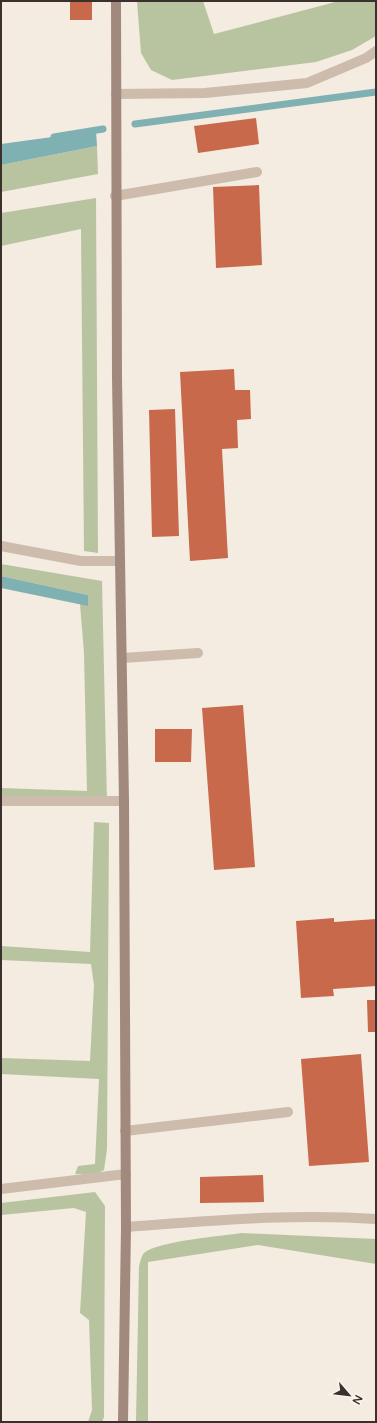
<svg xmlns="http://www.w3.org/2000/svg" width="377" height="1423" viewBox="0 0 377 1423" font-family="'Varela Round',sans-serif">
<rect width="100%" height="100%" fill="#f4ebe1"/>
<path fill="#b8c4a0" d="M137,1H203L214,34L339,1H376V36L352,50L316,62L172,80L151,70L141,53Z
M97,146L98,174L1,192V165Z
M96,198L98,553L84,551L81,229L1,246V213Z
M1,564L102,581L107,802L1,803V788L87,791L84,653L80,604L88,595L1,576Z
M94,822L109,823L107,1149L104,1170L96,1174H75L78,1166L95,1164L99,1079L1,1074V1058L90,1061L94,985L91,964L1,960V946L90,952Z
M95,1192L105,1206L104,1417L102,1422H88L92,1410L89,1320L80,1313L86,1212L74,1208L1,1215V1203Z
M242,1233L376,1239V1264L258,1245L148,1262V1422H136L139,1267C140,1263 141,1256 144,1253C158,1241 222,1236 242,1233Z"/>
<path fill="#7fb0b2" d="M96,131L97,146L1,165V144Z
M1,576L88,595V606L1,588Z"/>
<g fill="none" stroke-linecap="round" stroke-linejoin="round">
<path stroke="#7fb0b2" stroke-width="7" d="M135,124L376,92
M54,137L103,129"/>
</g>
<path fill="#c8694b" d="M70,1H92V20H70Z
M256,118L259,144L198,153L194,126Z
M259,185L262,265L216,268L213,187Z
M234,369L235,390H250L251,419L237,420L238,448L222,449L228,558L190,561L180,372Z
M175,409L179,536L152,537L149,410Z
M243,705L255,867L214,870L202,708Z
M155,729H192L191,762H155Z
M334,918V922L376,919V986L333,989L334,996L301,998L296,921Z
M367,1000H376V1032H368Z
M361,1054L369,1162L309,1166L301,1059Z
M263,1175L264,1202L200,1203V1177Z"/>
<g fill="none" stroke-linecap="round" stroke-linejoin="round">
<path stroke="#cdbbac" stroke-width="10" d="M115,196L257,172
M1,546L81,561H119
M122,658L198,653
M1,801H124
M125,1131L288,1112"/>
<path stroke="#cdbbac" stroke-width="10" d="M116,94L205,93L307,83L366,58L376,51
M1,1189L126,1174
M126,1227C209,1221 293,1213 376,1219"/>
<path stroke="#a18a7d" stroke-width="10" d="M116,1L117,378L124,801L126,1227L123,1422"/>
</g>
<rect width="377" height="1423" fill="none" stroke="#3b302b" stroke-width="4"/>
<g transform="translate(349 1395) rotate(118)" stroke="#fbf5ee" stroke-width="3" paint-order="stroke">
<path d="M0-3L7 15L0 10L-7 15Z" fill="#3b302b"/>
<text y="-6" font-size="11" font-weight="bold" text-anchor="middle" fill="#3b302b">N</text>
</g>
</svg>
